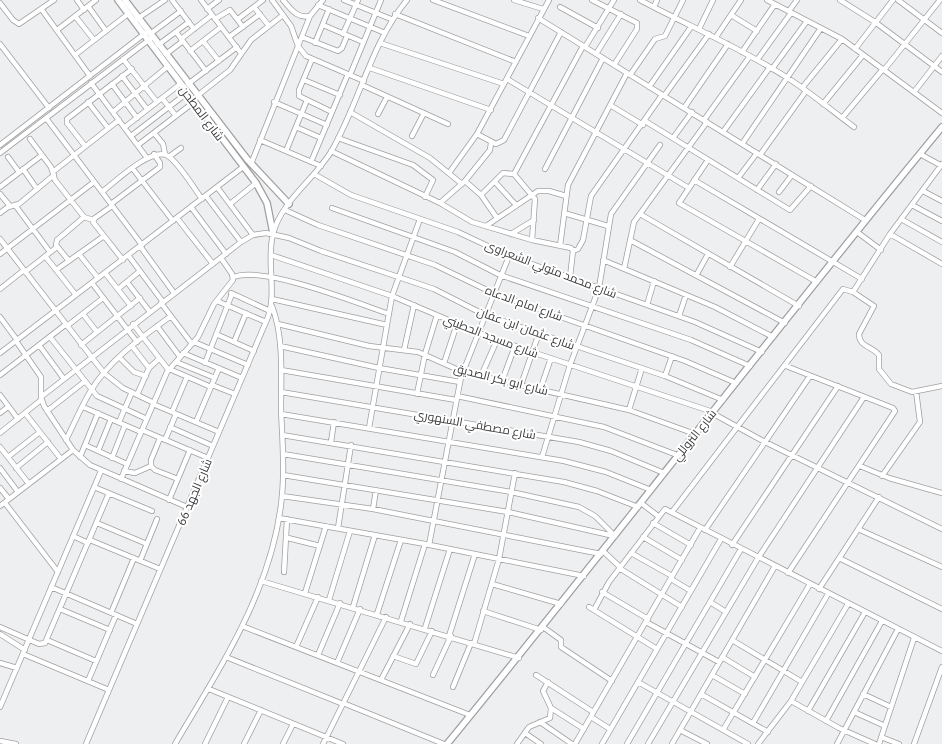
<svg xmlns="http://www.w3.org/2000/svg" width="942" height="744" viewBox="0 0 942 744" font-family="'IBM Plex Sans',Cairo,sans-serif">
<rect width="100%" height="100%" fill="#eeeff0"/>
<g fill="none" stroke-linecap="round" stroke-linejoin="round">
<defs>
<path id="minor" d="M77,0L84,10
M172,0L194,29
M201,0L240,52
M272,0L291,26L298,46L306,56L364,81
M283,0C291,9 297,19 310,16
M344,0L391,19
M433,0L529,36
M514,0L543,9
M592,0L637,23V29L614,65
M640,0C689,26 739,47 786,77C810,92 831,110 854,127
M767,0L842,39L942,113
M840,0L875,22L942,72
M898,0L942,33
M0,3L13,20L19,24L54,0
M318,5L385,33
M88,6L106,31
M254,7L269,26
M560,7L598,28
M654,7L657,0
M207,9L219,0
M42,10L90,76
M789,11L797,0
M395,14L516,62
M731,15L757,31
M75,16L94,40
M538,18L865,220
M137,19L165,0
M215,19L230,10L243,27
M238,19L263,0
M323,25L363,42
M699,29L713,0
M57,30L96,0
M176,32L206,71
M150,34L181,11
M343,34L358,0
M229,37L260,14
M302,37L338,51L342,48L347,36
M716,37L741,0
M181,39L212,15
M203,41L219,61
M315,43L329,9
M380,43L504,84
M0,44L49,108
M158,45L189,22
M585,47L614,0
M855,49L893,0
M190,51L221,27
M742,52L775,4
M166,54L183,41
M596,54L621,14
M75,55L128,14
M123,59L157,102
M312,59L299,90V96L332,112
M757,60L791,13
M370,68L491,110
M772,69L807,21
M884,70L940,0
M350,75L381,0
M630,75L655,39L665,36L683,0
M122,76L147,109
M507,79L689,188
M304,80L340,95
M91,83L147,158
M112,84L137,118
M188,84L237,47
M362,85L448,124
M649,87L691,27
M802,88L842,39
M914,92L942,56
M197,96L230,70L251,40L283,15
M664,96L709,34
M162,98L176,116
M88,102L108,128
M274,102L327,125
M823,104L863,55
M610,105L643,125
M684,108L728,44
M113,112L167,67
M350,112L430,158L462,184
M378,114L387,97
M46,118L142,245
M842,118L883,69
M704,120L750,56
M645,121L790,210L811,186
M125,127L180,84
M296,127L321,138
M723,132L770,67
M154,133L163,144L165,154
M477,134L496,144L504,140L561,32
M131,136L187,93
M412,136L424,113
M338,138L413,165L433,180L425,197
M673,138L692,112
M30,139L51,167L55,180L84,217
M260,140L321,166
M742,144L821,28
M0,145L148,31
M138,145L194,102
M85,146L67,123V119L132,69
M286,151L307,100
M331,151L440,203L472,222L532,240L571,248L573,251L570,277
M0,153L150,39
M920,154L942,166
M760,155L806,91
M170,156L181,148
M8,157L19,172
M708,160L679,203L817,282
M311,162L348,74
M251,164L310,16L323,0
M23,169L37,189
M133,169L173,221
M545,169L603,58
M54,171L119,120
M449,173L477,134L549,0
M314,174L351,195L458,232L509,256L695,322L762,352
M514,174L583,46
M738,178L757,153
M694,180L862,279
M465,181L481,195L497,218
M495,182L516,205
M0,187L42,155
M217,187L253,235
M757,190L776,164
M923,191L942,201
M102,192C115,182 152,146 168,156C178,162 194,188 202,199
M779,192L792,175
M0,194L10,206
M481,195L503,173L514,174L535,199L532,240
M206,196L241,242
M440,203L465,181L490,150L491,143
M111,204L160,167V163L154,154
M230,204L256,183
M15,205L50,252
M912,205L942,221
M112,206L95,218L93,222L123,260
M191,207L226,254
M332,208L455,252L500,275L691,340L750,366
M285,210L318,225L435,265L493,293L685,361L736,383
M0,213L8,207L19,204L54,175
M564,213L608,226
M640,214L799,306
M177,218L213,264
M901,219L942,242
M486,226L538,191H549L566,196
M857,232L881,250
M511,234L534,220
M890,234L942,264
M0,239L104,373L123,388L154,403
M630,240L785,323
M140,246L174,293
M560,246L568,185L627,73
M573,251L578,249L583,240L591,196L662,95
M0,254L94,182
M79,254L98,278
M128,255L163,302
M271,255L392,296L479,333L532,352L713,412
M45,256L76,295
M603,260L715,307L773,337
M69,261L56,245L57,240L84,217L93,220
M730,267L759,219
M624,269L634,222L707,122
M56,270L104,236
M25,272L57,247
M105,273L131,306
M697,274L708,254
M234,277C262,265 357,303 389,314
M127,282L150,312
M92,283L137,342
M0,289L24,270
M118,289L140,271
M853,292L890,234L942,164
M231,293L270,311
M272,299L387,325
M217,301L266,322
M161,303L192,344
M647,305L654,281
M83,314L97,332
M679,316L686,295
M0,317L17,340
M133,324L167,368L211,387
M278,324L369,346L418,352L463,372L629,410L695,434
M67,326L103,298
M157,326L180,357
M216,334L254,351
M50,337L97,396L147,419
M16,341L41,377V397L44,406L73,450L90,465L187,507
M194,342L248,365
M234,342L246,313
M39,345L64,379
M81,345L140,298
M132,346L149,368
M280,346L379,368L460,382
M404,350L414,305
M0,353L243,167
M183,353L242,378
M120,358L134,372L146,376
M176,362L215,378
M205,363L232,294
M444,363L457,324
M786,366L893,408L895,411L788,573
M281,370L456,400
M463,372L509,256
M0,375L65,325
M481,376L497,340
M665,376L672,356
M502,381L515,346
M212,385L235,394
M521,385L539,333
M540,390L551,358
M281,392L579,442L611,451L664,473
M417,394L425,354L437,315
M0,395L18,419
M137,395L149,368L159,359
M457,396L604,427L677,455
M41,397L241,242L253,235L266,233L289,238L321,251L434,289L485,315L665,376L723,400
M153,404L219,432
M83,407L141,432
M629,410L642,368
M47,411L84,382
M172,412L187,377
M0,413L8,407
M25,413L61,459
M712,413L765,442L942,529
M281,414L564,461L606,472L651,490
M119,422L132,392
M196,422L219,368
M170,427L213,446
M369,428L392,296L420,219
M142,430L208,458
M0,433L41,400
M282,435L564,482L597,491L638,507
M160,438L151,460V466L155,470L178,479
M66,440C74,424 81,407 90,392C109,360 142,337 171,316
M165,440L176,414
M331,442L334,422
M85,445L127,464
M0,447L29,484
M98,451L111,419
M283,454L511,492L579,507L595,516L615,536
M8,457L40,432
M80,457L98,413
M542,457L570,365L599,288L611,214L660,145
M112,458L125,425
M860,466L889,478L942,493
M0,468L18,492
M16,468L48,442
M124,471L135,473L151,466
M283,475L508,512L614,536
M882,476L920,422L916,391
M121,479L167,372L198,337L214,304L233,280L232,274L221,258
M94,487L152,511
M0,488L9,499
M282,496L373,509L601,554
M169,500L190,450
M5,503L58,572
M641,503L658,516
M0,506L73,450
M373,509L376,490
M672,512L843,289L853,292L874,306L859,334C859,347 872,346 879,355V369L891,384L912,392L942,386
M279,518L425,544L584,576
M97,523L147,544
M653,523L691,545
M338,528L351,445
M858,529L942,567
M705,530L810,376
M73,536L88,543
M643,537L682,560
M288,538L320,546
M90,540L160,569
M429,545L462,372
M732,545L838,386
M604,552L620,567
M631,553L672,576
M839,558L942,609
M140,561L157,519
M619,568L682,607
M284,572L287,519
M671,579L691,591
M261,581L519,658
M492,584L561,604
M51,587L137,624
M819,589L879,497
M602,592L648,619
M305,593L326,526
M329,600L350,531
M710,602L726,612
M353,607L375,535
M589,607L657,649
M60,609L110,630
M594,610L609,582L665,509L942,651
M483,611L541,630
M111,613L134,558
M377,614L401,540
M401,621L425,544
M646,622L719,662
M242,626L470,715
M0,627L39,644L45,643L109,493
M543,627L561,640V647L612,681
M425,628L450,549
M0,634L25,650
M449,636L475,554
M47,640L96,661
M732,640L802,682
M474,644L499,559L515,473
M296,647L318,597
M23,654L109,690
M318,655L340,603
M393,656L416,664L432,631
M226,657L343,704
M722,657L755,677
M0,663L17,668
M337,663L360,609
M433,675L451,636
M536,675L593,712
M712,675L745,694
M381,680L410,624
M88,681L116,615
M638,682L748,744
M453,687L471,643
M209,689L343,744
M701,694L768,732
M863,694L891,707
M791,701L839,728L875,744
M343,703L444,744
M0,707L101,471
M551,708L584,729
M808,711L865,612
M854,712L885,726
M591,717L610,729
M826,721L882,621
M540,722L572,744
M753,723L828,594
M680,730L707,744
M723,730L810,584
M525,733L541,744
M881,737L899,744
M0,741L16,744
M86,744L268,317C277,290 266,261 273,234C281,201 316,178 332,150C360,101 371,43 407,0
M175,744C221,666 274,587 282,495C285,466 282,437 281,408C281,374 284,338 272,306
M205,744L228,697
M244,744L261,710
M283,744L293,724
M323,744L386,617
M517,744L529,727L550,718L551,708L543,691L548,682
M575,744L700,528
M602,744L721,539
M627,744L741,549
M648,744L758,558L864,397
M672,744L775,566
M758,744L791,701L848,604
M837,744L898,629
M879,744L914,638
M914,744L942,667"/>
<path id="tertiary" d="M118,0L256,183L267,203L273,233
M125,0L247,159L289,204
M447,744C614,540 774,330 942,127"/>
</defs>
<use href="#minor" stroke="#a0a0a2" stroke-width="6"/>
<use href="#tertiary" stroke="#a0a0a2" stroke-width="8"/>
<use href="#minor" stroke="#fff" stroke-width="4.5"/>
<use href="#tertiary" stroke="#fff" stroke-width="5.5"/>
</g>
<g text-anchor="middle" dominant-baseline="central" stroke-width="4" stroke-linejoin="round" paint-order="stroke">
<g font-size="12" fill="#3b3b3b" stroke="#fff">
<text transform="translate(202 113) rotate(53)">شارع المطحن</text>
<text transform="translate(551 269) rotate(21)">شارع محمد متولي الشعراوى</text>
<text transform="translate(524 303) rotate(20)">شارع امام الدعاه</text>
<text transform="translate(526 328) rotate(20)">شارع عثمان ابن عفان</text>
<text transform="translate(491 336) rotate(21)">شارع مسجد الحطيني</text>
<text transform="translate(501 379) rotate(14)">شارع ابو بكر الصديق</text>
<text transform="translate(475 424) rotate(10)">شارع مصطفي السنهوري</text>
<text transform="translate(694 435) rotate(-51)">شارع التروللي</text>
<text transform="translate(194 492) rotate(-67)">شارع الجهد 66</text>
</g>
</g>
</svg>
